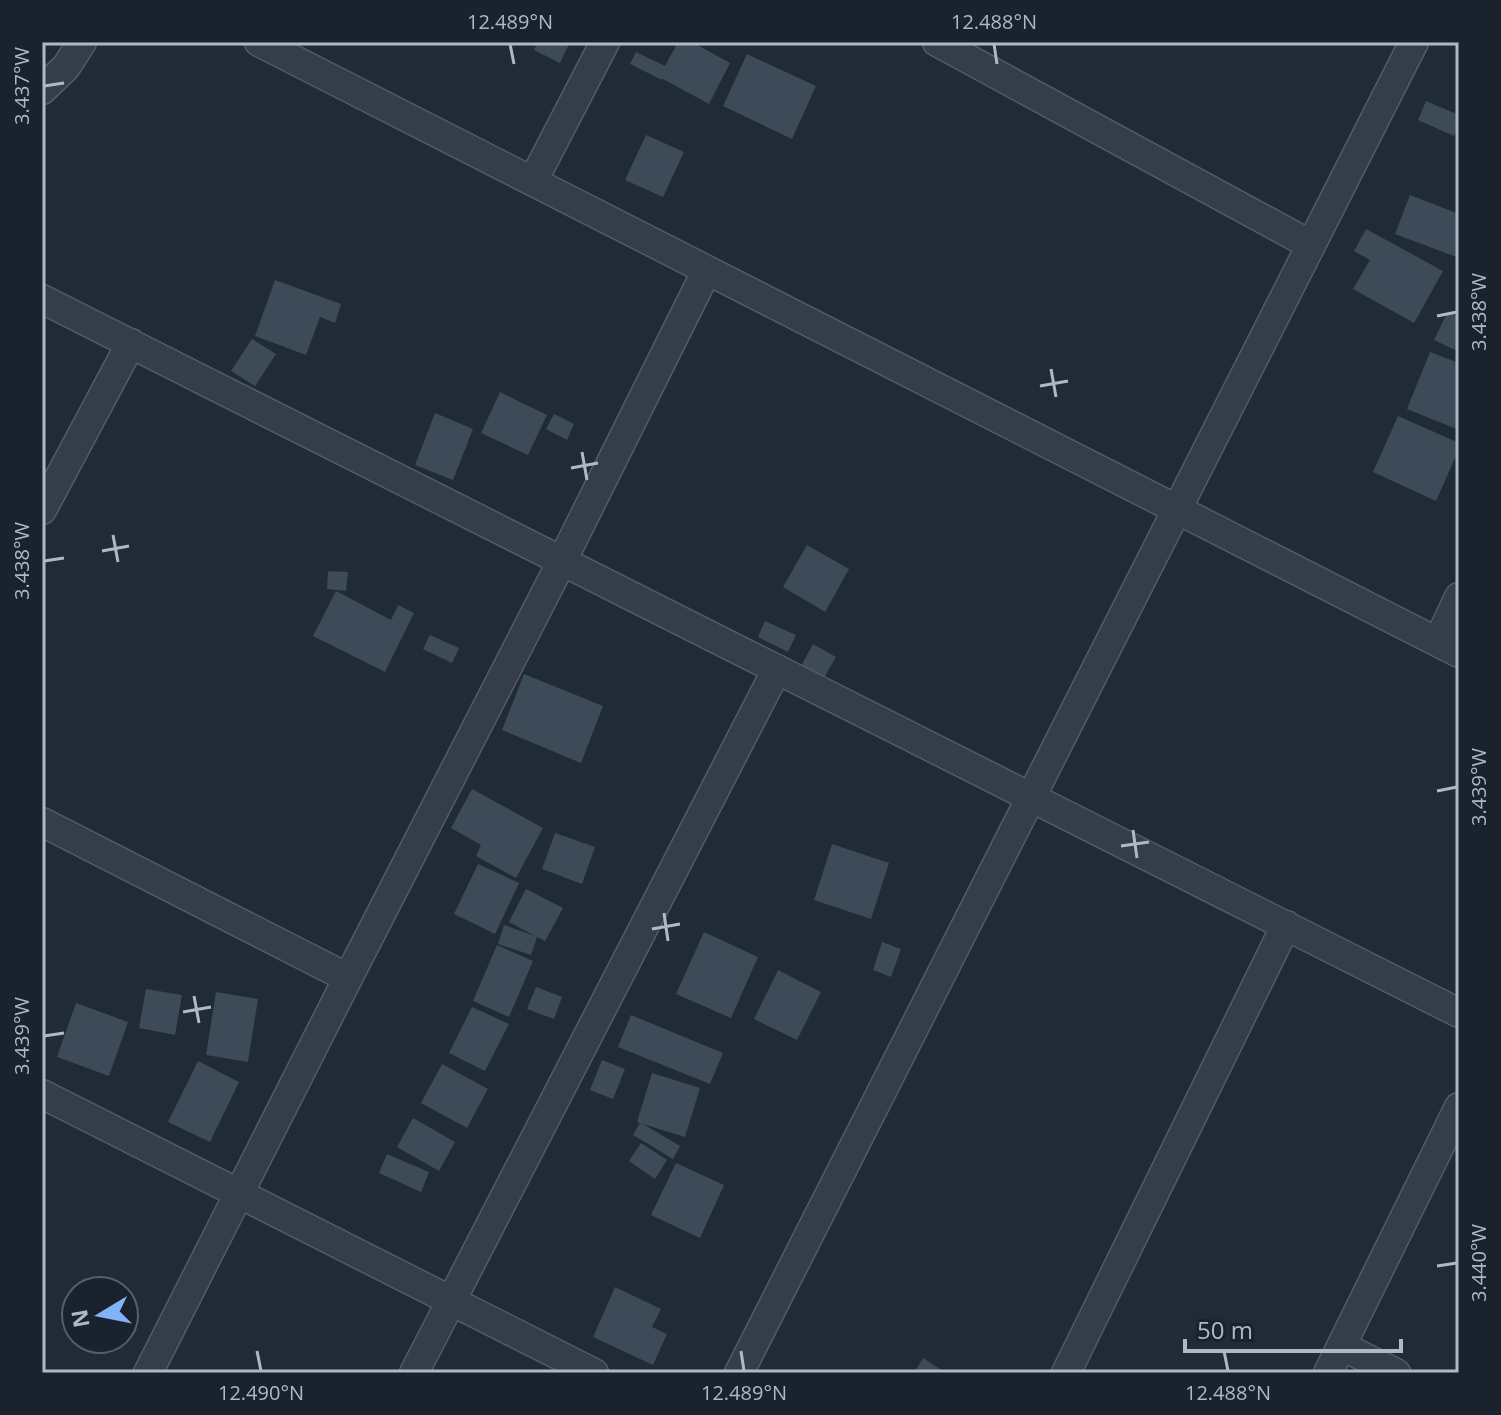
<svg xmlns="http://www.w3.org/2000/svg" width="1501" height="1415" viewBox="0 0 1501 1415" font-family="'Open Sans',sans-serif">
<rect width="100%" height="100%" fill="#212b38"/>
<path fill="#3d4a58" d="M538,42H570L560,63L534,50Z
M678,42H692L730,63L709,104L663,79L662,80L630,64L636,52L665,66Z
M747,54L816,86L792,139L723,106Z
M1426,101L1459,115V124L1454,136L1418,120Z
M646,135L684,152L663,197L625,180Z
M1410,195L1459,214V258L1395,234Z
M1366,229L1443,271L1414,323L1353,289L1370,260L1354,251Z
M275,280L341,304L335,323L320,317L306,355L255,336Z
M1448,311L1459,317V352L1434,340Z
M252,339L276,354L255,386L231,371Z
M1430,352L1459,363V430L1407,409Z
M500,392L547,415L528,455L481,433Z
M435,413L473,429L453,480L415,465Z
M554,414L574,424L567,440L546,429Z
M1398,416L1459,443V449L1436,501L1373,472Z
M807,545L849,569L825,612L783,587Z
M328,571L348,572L346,591L327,589Z
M336,591L391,620L398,605L414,613L385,672L313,636Z
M765,621L796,635L788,652L758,637Z
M430,635L459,648L452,663L423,649Z
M813,644L836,657L823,680L800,668Z
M524,674L603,706L581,763L502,730Z
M472,789L543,828L516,878L476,856L481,845L451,828Z
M555,833L595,847L582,884L542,869Z
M832,844L889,863L871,919L814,900Z
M478,864L519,883L495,934L454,914Z
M526,889L563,908L545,941L537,937L531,955L498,944L504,925L535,936L509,922Z
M704,932L758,957L731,1018L676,994Z
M882,942L901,949L891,977L873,970Z
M497,945L533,961L509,1017L473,1001Z
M778,970L821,992L797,1040L754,1019Z
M536,987L562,997L554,1019L527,1009Z
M146,989L182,995L175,1035L139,1028Z
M216,992L258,999L248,1062L206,1055Z
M76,1003L128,1022L109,1076L57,1057Z
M472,1007L509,1024L485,1071L449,1053Z
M631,1015L723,1053L710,1084L618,1047Z
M602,1060L625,1069L613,1099L590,1090Z
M198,1061L239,1082L210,1142L168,1122Z
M442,1064L488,1089L467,1128L421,1103Z
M652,1073L700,1088L685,1137L643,1124L680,1146L673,1159L633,1135L640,1123L637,1122Z
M413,1118L455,1142L439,1171L397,1147Z
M641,1143L667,1160L655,1179L629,1161Z
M387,1154L429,1172L421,1192L379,1173Z
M676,1163L724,1185L700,1238L651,1215Z
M615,1287L661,1309L652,1327L667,1334L653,1365L593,1337Z
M923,1358L946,1373H914Z"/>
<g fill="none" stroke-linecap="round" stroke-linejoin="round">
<defs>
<path id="street" d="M259,42L1459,653
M937,42L1311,245
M42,90L66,67L82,42
M533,181L605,42
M42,299L1459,1013
M42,510L131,343
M1438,642L1459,597
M42,822L348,978
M42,1094L594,1373
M1342,1346L1396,1373
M148,1373L348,978L562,561L707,270
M414,1373L777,669
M739,1373L1414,42
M1066,1373L1286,925
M1328,1373L1459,1107"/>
</defs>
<use href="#street" stroke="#525b66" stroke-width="31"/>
<use href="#street" stroke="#343d49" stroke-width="28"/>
</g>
<path fill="none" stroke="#afb8c5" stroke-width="3" d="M510,44L514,64M994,44L997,64M44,86L64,83M1437,316L1457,312M1051,369L1056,397M1040,386L1068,381M582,452L587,480M571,468L598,463M113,535L118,562M102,551L129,546M44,561L64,558M1437,791L1457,787M1133,830L1137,858M1121,846L1149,842M664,913L668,941M652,929L680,924M194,996L199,1023M183,1012L211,1007M44,1036L64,1033M1437,1266L1457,1263M257,1351L261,1371M741,1351L744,1371M1224,1351L1228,1371"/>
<rect width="1501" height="1415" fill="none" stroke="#1a222d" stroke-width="88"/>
<g transform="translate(100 1315) rotate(260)"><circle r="38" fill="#1a222d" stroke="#565e6a" stroke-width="2"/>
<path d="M0-6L14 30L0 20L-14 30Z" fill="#82b2f7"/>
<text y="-12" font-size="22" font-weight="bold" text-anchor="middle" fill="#afb8c5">N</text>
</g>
<path d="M1185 1339v12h216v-12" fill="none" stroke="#afb8c5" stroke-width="4"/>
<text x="1197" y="1339" font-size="24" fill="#afb8c5" stroke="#1a222d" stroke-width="6" paint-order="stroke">50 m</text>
<rect x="44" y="44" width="1413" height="1327" fill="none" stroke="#afb8c5" stroke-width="3"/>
<g font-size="20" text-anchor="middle" fill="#afb8c5">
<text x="510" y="29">12.489°N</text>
<text x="994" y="29">12.488°N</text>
<text transform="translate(22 86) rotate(-90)" y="7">3.437°W</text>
<text transform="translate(1479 312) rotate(-90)" y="7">3.438°W</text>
<text transform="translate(22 561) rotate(-90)" y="7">3.438°W</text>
<text transform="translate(1479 787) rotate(-90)" y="7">3.439°W</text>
<text transform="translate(22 1036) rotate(-90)" y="7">3.439°W</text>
<text transform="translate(1479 1263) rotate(-90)" y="7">3.440°W</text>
<text x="261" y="1400">12.490°N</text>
<text x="744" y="1400">12.489°N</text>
<text x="1228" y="1400">12.488°N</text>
</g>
</svg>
